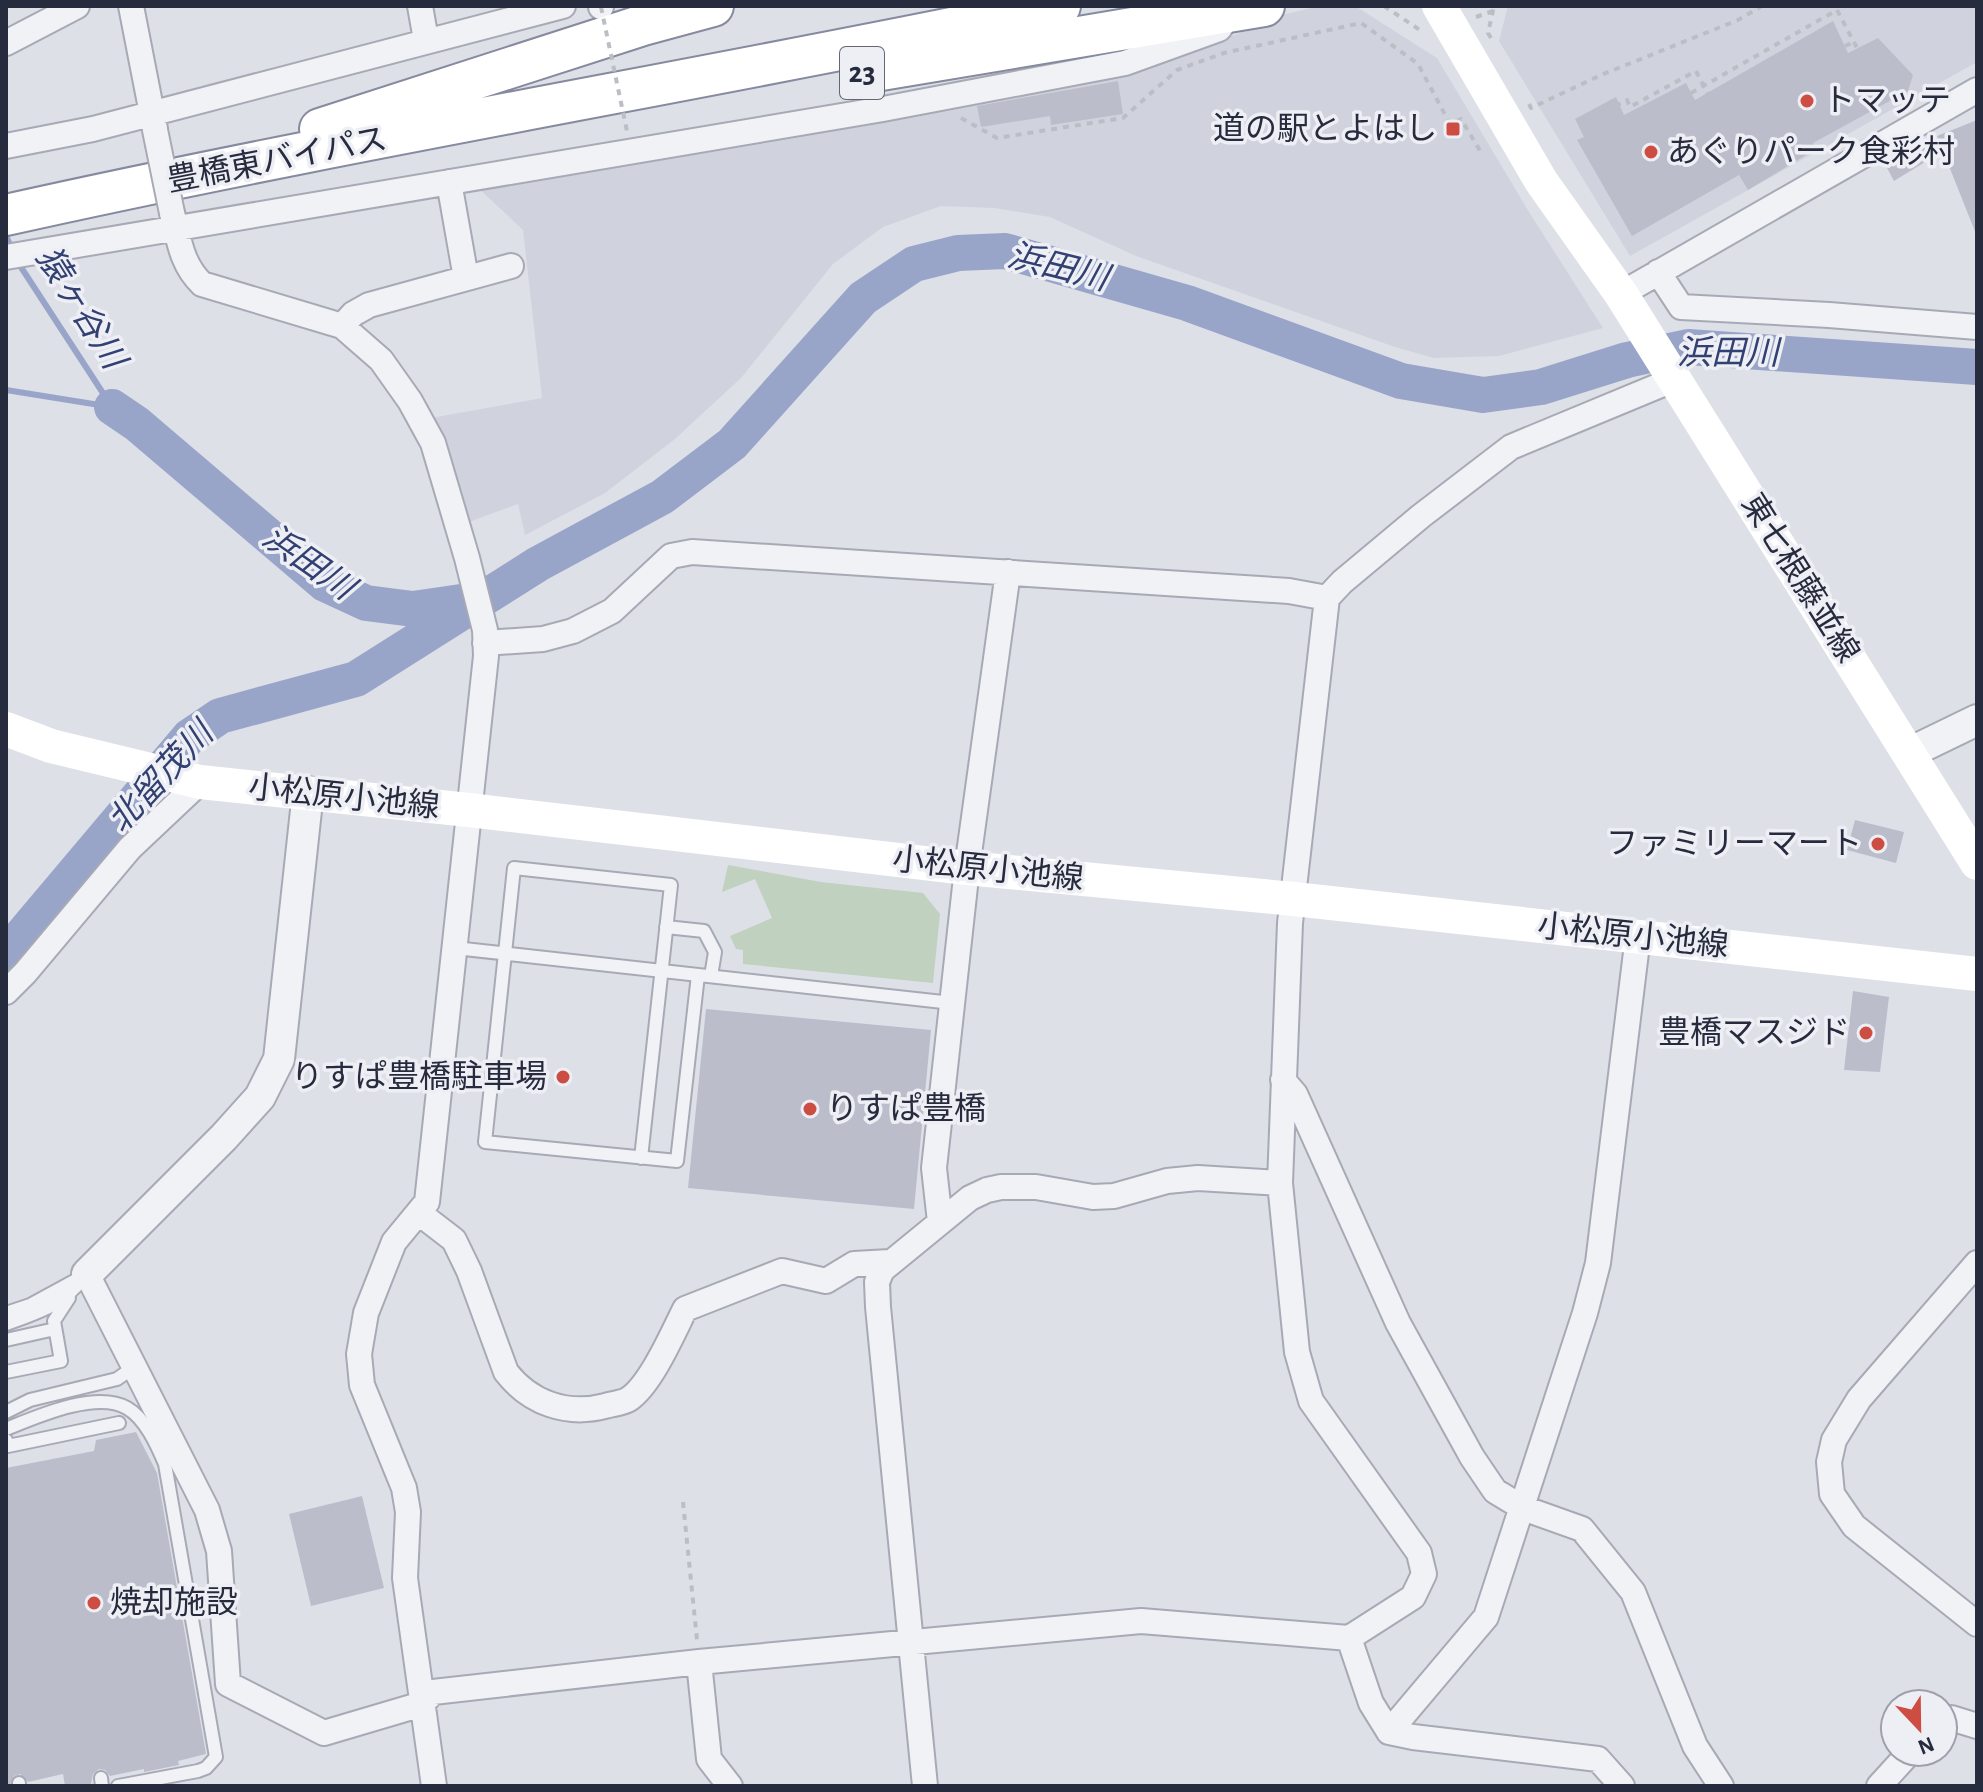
<svg xmlns="http://www.w3.org/2000/svg" width="1983" height="1792" viewBox="0 0 1983 1792" font-family="'Alegreya Sans','Noto Sans JP',sans-serif">
<rect width="100%" height="100%" fill="#dee0e8"/>
<path fill="#d0d2dd" d="M1320,6H1355L1437,58L1529,212L1603,328L1499,356L1434,358L1395,347L1136,256L1050,217L994,208L941,206L883,227L833,264L741,378L675,439L605,493L525,535L518,504L469,522L448,445L431,418L542,398L523,230L476,186L1128,73L1240,33L1260,20Z
M1508,6H1977V62L1630,256L1499,41Z"/>
<path fill="#c0d1bf" d="M728,865L821,882L923,893L940,914L933,983L743,964V950L736,949L730,936L772,918L755,879L722,892Z"/>
<g fill="none" stroke-linecap="round" stroke-linejoin="round">
<path stroke="#99a5c8" stroke-width="6" d="M6,236L13,251
M17,261L112,407
M6,390L112,407"/>
<path stroke="#99a5c8" stroke-width="36" d="M112,407L137,424L325,584L366,603L413,609L468,601
M6,954L189,737L220,716L356,679L538,564L662,497L732,444L863,298L914,264L958,253L1005,251L1187,303L1401,381L1483,395L1541,387L1627,360L1688,347L1977,367"/>
</g>
<path fill="#bbbeca" d="M1833,21L1848,53L1878,38L1913,75L1908,91L1813,143L1816,149L1748,190L1739,175L1632,236L1577,140L1584,137L1575,119L1616,97L1624,115L1686,83L1695,100Z
M1118,81L1123,114L1051,125L1050,116L981,127L977,106Z
M1977,120V234H1976L1943,151L1894,181L1886,166L1938,138L1937,136Z
M1855,820L1904,832L1896,863L1847,850Z
M1853,991L1889,997L1880,1072L1844,1070Z
M706,1009L931,1030L914,1209L688,1188Z
M136,1432L157,1473L206,1754L178,1761L179,1765L144,1772V1769L110,1776L105,1770L99,1769L93,1774L91,1784L79,1786H65L63,1774L28,1782L20,1774L14,1776L10,1785L6,1786V1468L94,1451L96,1440Z
M362,1496L384,1588L311,1606L289,1514Z"/>
<g fill="none" stroke-linecap="round" stroke-linejoin="round">
<defs>
<path id="service" d="M666,927L704,931L715,952L711,976
M455,948L952,1003
M641,1158L671,885L514,868L485,1142L677,1161L698,975
M6,1313L30,1305L87,1274C64,1304 41,1312 6,1324
M6,1340L55,1329
M6,1372L61,1361L54,1321L69,1298
M6,1412L30,1400L117,1379L134,1367
M6,1429C36,1417 96,1390 127,1408C145,1418 157,1445 165,1464L216,1757L206,1768L198,1771L118,1786
M6,1440L8,1446L119,1423
M101,1778L102,1786
M19,1783V1786"/>
<path id="minor" d="M131,6L155,129
M420,6L426,40
M601,6V7
M6,43L77,6
M6,146L93,129L563,6
M449,182L466,278
M172,213C179,239 181,264 202,284L342,326L381,360L410,401L433,443L467,558L485,630L486,656L427,1202L394,1242L366,1313L359,1354L362,1385L404,1488L408,1512L405,1578L434,1786
M6,257L883,109L1125,63L1219,29L1222,25
M1658,272L1681,307L1829,315L1977,327
M1621,294L1977,90
M342,326L353,314L369,305L511,266
M485,643L543,639L573,631L612,611L671,556L692,552L1289,591L1327,598
M6,992L25,973L130,848L200,782
M1283,1080L1295,1094L1398,1323L1472,1457L1495,1491L1523,1508L1582,1529L1633,1592L1695,1746L1721,1786
M419,1213L454,1240L469,1271L506,1372C530,1403 567,1416 605,1406C612,1404 623,1403 629,1399C651,1384 673,1333 685,1309L782,1271L826,1281L854,1264L890,1262
M940,1222L934,1168L967,868L1008,572
M1977,1263L1859,1399L1834,1440L1829,1462L1832,1494L1854,1526L1977,1624
M87,1274L207,1510L219,1551L228,1684L324,1733L422,1704L433,1692L699,1662L1141,1621L1349,1638L1413,1597L1424,1574L1419,1553L1311,1401L1297,1352L1280,1183L1290,923L1327,598L1342,582L1421,516L1511,447L1675,379
M1349,1638L1371,1703L1389,1732L1413,1737L1598,1759L1622,1786
M699,1662L709,1759L730,1786
M1943,1720L1951,1718L1977,1726
M1389,1732L1486,1617L1585,1313L1598,1263L1638,936
M925,1786L878,1307L877,1282L882,1270L970,1198L987,1190L1001,1187H1036L1093,1197L1114,1196L1167,1181L1198,1178L1280,1183
M1879,1786L1910,1752"/>
<path id="tertiary" d="M1909,753L1977,720
M87,1274L224,1137L260,1097L279,1059L308,792"/>
<path id="trunk" d="M869,72L1264,6
M320,129L643,25L713,6
M6,215C356,137 709,79 1060,6"/>
</defs>
<use href="#service" stroke="#a7aab5" stroke-width="16"/>
<use href="#minor" stroke="#a7aab5" stroke-width="28"/>
<use href="#tertiary" stroke="#a7aab5" stroke-width="34"/>
<use href="#trunk" stroke="#868a9e" stroke-width="44"/>
<path stroke="#bcbec6" stroke-width="4" stroke-dasharray="6 6" stroke-linecap="butt" d="M1384,6L1423,32
M1476,17L1493,11
M1491,38L1488,33L1494,6
M1845,46L1854,42
M1691,93L1837,10L1857,48
M1529,104L1531,108L1601,75L1738,20L1762,6
M961,118L997,138L1123,118L1177,70L1224,53L1361,23L1418,64L1450,124L1461,119L1482,154
M1583,122L1627,100L1630,107L1696,71L1719,116
M683,1502L697,1640"/>
<use href="#service" stroke="#f1f2f6" stroke-width="12"/>
<use href="#minor" stroke="#f1f2f6" stroke-width="24"/>
<use href="#tertiary" stroke="#f1f2f6" stroke-width="30"/>
<path stroke="#fff" stroke-width="34" d="M1439,6L1541,181L1621,294L1977,863
M6,729L51,746L200,782L469,810L967,868L1294,899L1977,974"/>
<use href="#trunk" stroke="#fff" stroke-width="40"/>
<defs>
<path id="minor-bridge" d="M155,130L172,213"/>
</defs>
<use href="#minor-bridge" stroke="#a7aab5" stroke-width="28" stroke-linecap="butt"/>
<path stroke="#bcbec6" stroke-width="4" stroke-dasharray="6 6" stroke-linecap="butt" d="M601,7L628,136"/>
<use href="#minor-bridge" stroke="#f1f2f6" stroke-width="24"/>
</g>
<g fill="#cd4d43" stroke="#eeeff5" stroke-width="3">
<circle cx="1807" cy="101" r="8"/>
<rect x="1445" y="121" width="16" height="16" rx="4"/>
<circle cx="1651" cy="152" r="8"/>
<circle cx="1878" cy="844" r="8"/>
<circle cx="1866" cy="1033" r="8"/>
<circle cx="563" cy="1077" r="8"/>
<circle cx="810" cy="1109" r="8"/>
<circle cx="94" cy="1603" r="8"/>
</g>
<g text-anchor="middle" dominant-baseline="central" stroke-width="7" stroke-linejoin="round" paint-order="stroke">
<rect fill="#eeeff5" stroke="#636675" stroke-width="2" x="840" y="47" width="44" height="52" rx="6"/>
<g font-size="30" font-weight="bold" fill="#272b3e">
<text x="862" y="73">23</text>
</g>
<g font-size="32" fill="#272b3e" stroke="#eeeff5" text-anchor="start">
<text x="1823" y="101">トマッテ</text>
<text x="1437" y="129" text-anchor="end">道の駅とよはし</text>
<text x="1667" y="152">あぐりパーク食彩村</text>
<text x="1862" y="844" text-anchor="end">ファミリーマート</text>
<text x="1850" y="1033" text-anchor="end">豊橋マスジド</text>
<text x="547" y="1077" text-anchor="end">りすぱ豊橋駐車場</text>
<text x="826" y="1109">りすぱ豊橋</text>
<text x="110" y="1603">焼却施設</text>
</g>
<g font-size="32" fill="#272b3e" stroke="#eeeff5">
<text transform="translate(277 160) rotate(-11)">豊橋東バイパス</text>
<text transform="translate(1800 578) rotate(58)">東七根藤並線</text>
<text transform="translate(344 797) rotate(6)">小松原小池線</text>
<text transform="translate(988 869) rotate(6)">小松原小池線</text>
<text transform="translate(1633 936) rotate(6)">小松原小池線</text>
</g>
<g font-size="34" font-style="italic" fill="#324172" stroke="#eeeff5">
<text transform="translate(1058 268) rotate(14)">浜田川</text>
<text transform="translate(80 308) rotate(58)">猿ヶ谷川</text>
<text x="1728" y="354">浜田川</text>
<text transform="translate(308 563) rotate(35)">浜田川</text>
<text transform="translate(161 778) rotate(-47)">北留茂川</text>
</g>
</g>
<rect width="1983" height="1792" fill="none" stroke="#272b3e" stroke-width="16"/>
<g transform="translate(1919 1728) rotate(158)"><circle r="38" fill="#eeeff5" stroke="#9ea1ac" stroke-width="2"/>
<path d="M0-6L14 30L0 20L-14 30Z" fill="#cd4d43"/>
<text y="-12" font-size="22" font-weight="bold" text-anchor="middle" fill="#272b3e">N</text>
</g>
</svg>
